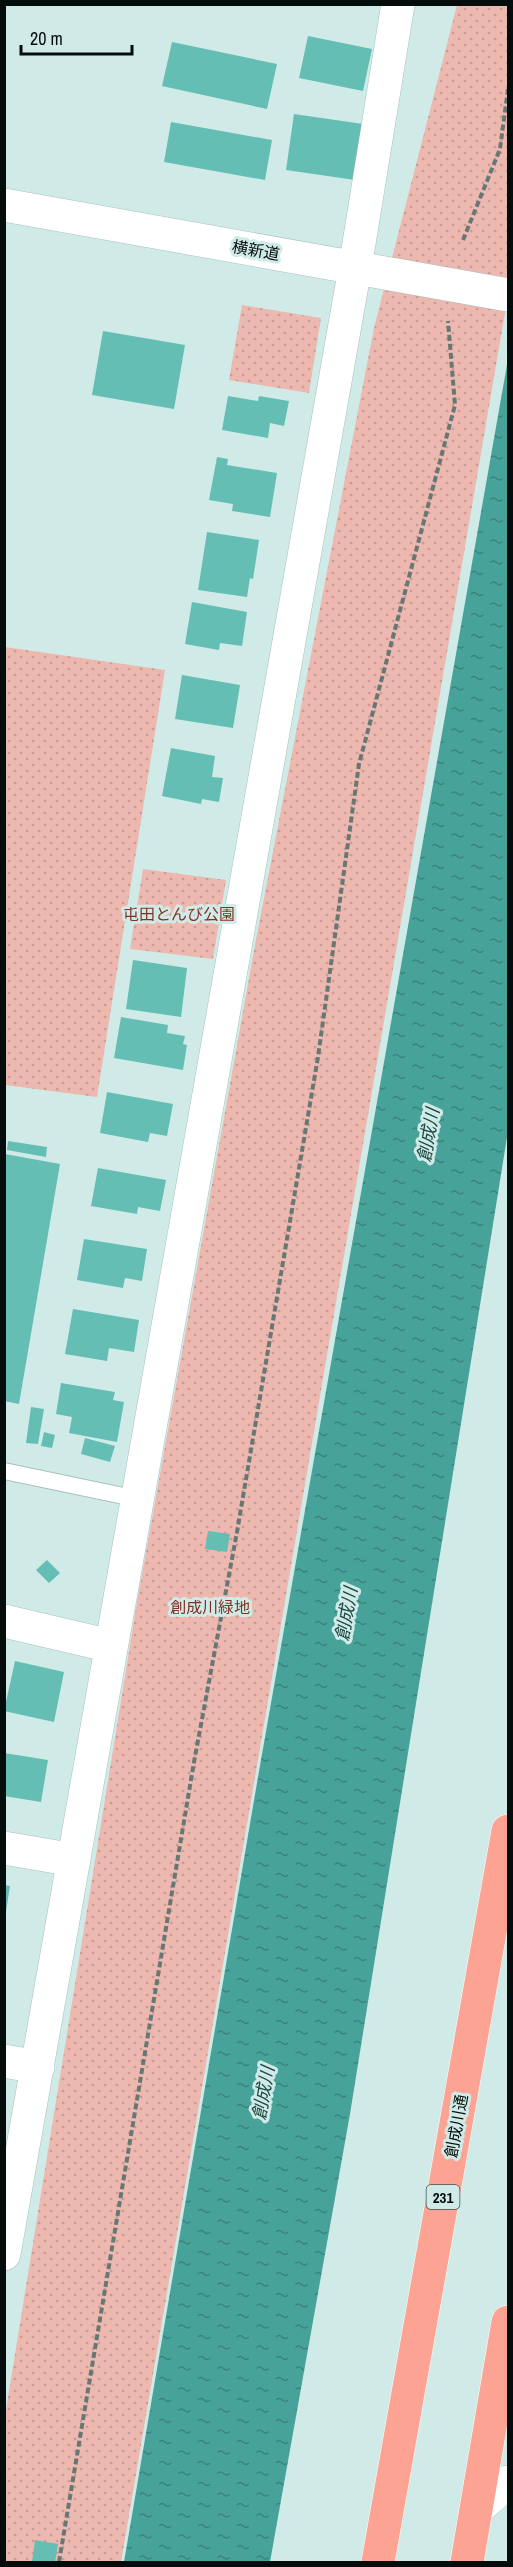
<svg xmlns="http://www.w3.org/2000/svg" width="513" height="2567" viewBox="0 0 513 2567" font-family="'Archivo Narrow','Noto Sans JP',sans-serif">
<defs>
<pattern id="grass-dots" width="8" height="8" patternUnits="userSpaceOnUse" patternTransform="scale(1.5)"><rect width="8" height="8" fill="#ecb8af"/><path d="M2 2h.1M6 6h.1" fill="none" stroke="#c99d95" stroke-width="1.8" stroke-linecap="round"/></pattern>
<pattern id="water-ripples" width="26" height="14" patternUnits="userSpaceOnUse" patternTransform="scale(1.5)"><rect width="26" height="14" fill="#47a399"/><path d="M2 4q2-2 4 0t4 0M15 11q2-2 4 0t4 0" fill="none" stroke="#39837b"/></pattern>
</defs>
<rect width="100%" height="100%" fill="#d0ebe7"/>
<path fill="url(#grass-dots)" d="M457,5H508V295L121,2562H5V2416L136,1608L255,945L374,328Z
M242,305L321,318L309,393L229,380Z
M5,647L165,670L97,1097L5,1085Z
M143,869L226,880L213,959L130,949Z"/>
<path fill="url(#water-ripples)" d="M508,359V1131L350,2114L270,2562H124L258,1777Z"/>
<path fill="#64beb4" d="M308,36L372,49L363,91L299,78Z
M172,42L277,64L267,109L162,86Z
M294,114L363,124L355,180L286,170Z
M171,122L272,140L265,180L164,162Z
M103,331L185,345L174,409L92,395Z
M228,396L258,401L259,396L289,401L284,426L270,423L268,438L222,430Z
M217,457L228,459L227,465L277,473L270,517L232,511L233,504L209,500Z
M207,532L259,540L253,579L250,578L247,597L198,590Z
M192,602L247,612L242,646L220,643L219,650L185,644Z
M182,675L240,685L233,728L175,719Z
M171,748L215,756L212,777L223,778L219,802L202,799L201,804L162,796Z
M133,960L187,968L181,1017L126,1009Z
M121,1017L168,1025L167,1033L185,1036L183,1044L187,1045L183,1070L114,1058Z
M107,1092L173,1104L167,1136L150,1133L148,1142L100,1133Z
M8,1141L47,1147L46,1157L7,1150Z
M5,1154L60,1164L19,1404L4,1401Z
M98,1168L166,1180L160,1211L138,1207L137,1214L91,1206Z
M84,1239L147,1249L142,1281L125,1278L123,1288L77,1280Z
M73,1309L139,1320L134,1352L109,1348L107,1361L65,1354Z
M61,1383L115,1392L113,1400L124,1402L117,1442L69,1433L72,1417L56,1414Z
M31,1407L44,1409L38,1444L26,1443Z
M44,1432L55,1435L52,1448L41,1446Z
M85,1438L115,1446L110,1462L81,1454Z
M208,1531L230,1534L227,1552L205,1549Z
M47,1560L60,1573L49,1583L36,1570Z
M15,1661L64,1672L54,1722L4,1711Z
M4,1753L48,1760L41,1802L4,1796Z
M4,1885L10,1886L6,1912H4Z
M35,2540L58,2544L55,2562H32Z"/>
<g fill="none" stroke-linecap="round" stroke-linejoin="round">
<defs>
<path id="service" d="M4,1471L138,1499"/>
<path id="minor" d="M4,1621L111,1646
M4,1848L74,1860
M4,2061L38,2067
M4,2254L355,268L398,4
M477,2509L508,2482"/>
<path id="tertiary" d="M4,205L508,295"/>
<path id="trunk" d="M378,2562L508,1831
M467,2562L508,2322"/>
</defs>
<use href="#service" stroke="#a7c2be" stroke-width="18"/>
<use href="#minor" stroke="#a7c2be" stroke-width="34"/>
<use href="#tertiary" stroke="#a7c2be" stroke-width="34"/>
<use href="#trunk" stroke="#fff" stroke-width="34"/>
<path stroke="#667774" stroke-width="4" stroke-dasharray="6 3" stroke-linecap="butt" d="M463,240L500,149L508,89
M59,2562L194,1762L237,1532L318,1057L359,764L455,405L448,321"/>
<use href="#service" stroke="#fff" stroke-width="16"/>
<use href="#minor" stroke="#fff" stroke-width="33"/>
<use href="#tertiary" stroke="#fff" stroke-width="33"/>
<use href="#trunk" stroke="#fca394" stroke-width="33"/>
</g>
<g text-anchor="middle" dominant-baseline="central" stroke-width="6" stroke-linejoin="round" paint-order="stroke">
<rect fill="#d0ebe7" stroke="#42504e" stroke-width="1.5" x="426.5" y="2185" width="33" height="24" rx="4.5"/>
<g font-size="15" font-weight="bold" fill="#050d0c">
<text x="443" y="2197">231</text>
</g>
<g font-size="16" fill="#050d0c" stroke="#d0ebe7">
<text transform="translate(256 250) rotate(10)">横新道</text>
<text transform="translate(456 2126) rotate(-80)">創成川通</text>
</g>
<g font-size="16" fill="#843025" stroke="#d0ebe7">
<text x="179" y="914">屯田とんび公園</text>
<text x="210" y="1607">創成川緑地</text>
</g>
<g font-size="18" font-style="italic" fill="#1f4944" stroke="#d0ebe7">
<text transform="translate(428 1135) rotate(-80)">創成川</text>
<text transform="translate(346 1614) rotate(-80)">創成川</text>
<text transform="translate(263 2093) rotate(-80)">創成川</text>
</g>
</g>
<rect width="513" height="2567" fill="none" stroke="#050d0c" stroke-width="12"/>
<path d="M21 45v9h111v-9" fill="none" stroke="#050d0c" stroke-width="3"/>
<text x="30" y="45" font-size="18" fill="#050d0c" stroke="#d0ebe7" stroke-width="4.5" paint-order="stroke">20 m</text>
</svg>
